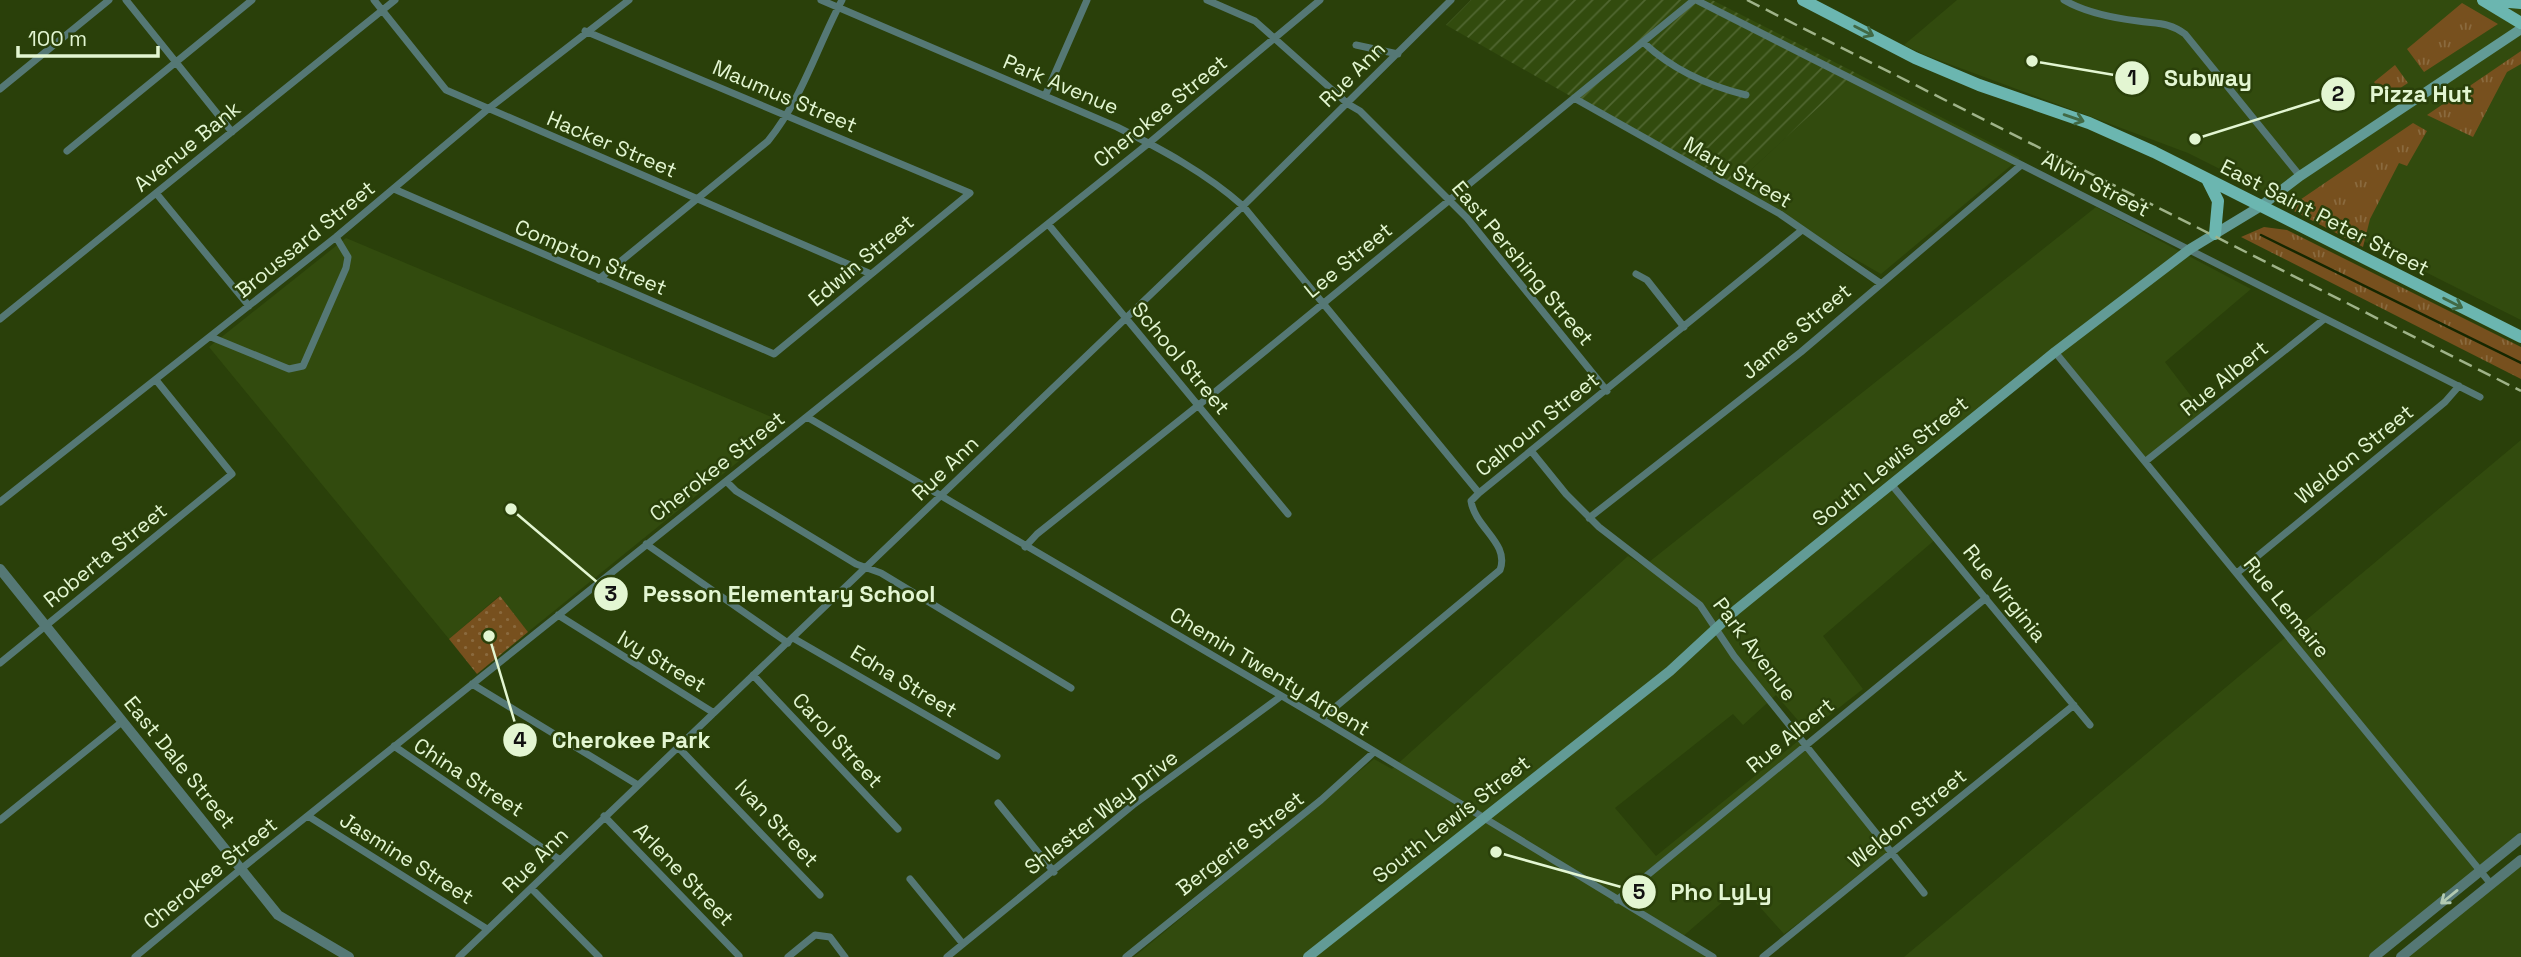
<svg xmlns="http://www.w3.org/2000/svg" width="2521" height="957" viewBox="0 0 2521 957" font-family="'Space Grotesk',sans-serif">
<defs>
<pattern id="industrial-furrows" width="10" height="10" patternUnits="userSpaceOnUse" patternTransform="scale(1.75)"><rect width="10" height="10" fill="#324b0e"/><path d="M-1 1l2-2M0 10L10 0M9 11l2-2" fill="none" stroke="#506630"/></pattern>
<pattern id="grass-tufts" width="24" height="20" patternUnits="userSpaceOnUse" patternTransform="scale(1.75)"><rect width="24" height="20" fill="#77501e"/><path d="M3 7l-1-3M5 7V3M7 7l1-3M15 17l-1-3M17 17v-4M19 17l1-3" fill="none" stroke="#8a6a3e"/></pattern>
<pattern id="park-dots" width="8" height="8" patternUnits="userSpaceOnUse" patternTransform="scale(1.75)"><rect width="8" height="8" fill="#77501e"/><path d="M2 2h.1M6 6h.1" fill="none" stroke="#8a6a3e" stroke-width="1.8" stroke-linecap="round"/></pattern>
</defs>
<rect width="100%" height="100%" fill="#2a400a"/>
<path fill="#324b0e" d="M1957,0H2521V320L2188,153L1925,55L1904,45Z
M1856,73L2020,158L1881,274L1731,188Z
M2096,207L2251,289L2165,362L2204,413L2146,461L2055,352L1891,484L1937,538L1823,636L1863,689L1808,732L1776,695L1743,725L1733,714L1615,808L1656,856L1798,741L1893,852L1784,934L1741,886L1681,938L1712,957H1134L1374,759L1392,769L1628,556L1644,566Z
M346,238L786,423L528,632L499,596L449,639L209,347Z
M2521,440V841L2381,957H1904Z
M2521,859V957H2400Z"/>
<path fill="url(#industrial-furrows)" d="M1471,0H1712L1856,73L1731,188L1446,25Z"/>
<path fill="url(#grass-tufts)" d="M2462,3L2498,24L2424,72L2407,49Z
M2521,51V64L2507,72L2473,137L2427,115Z
M2395,65L2408,83L2385,98L2374,82Z
M2413,123L2427,131L2407,166L2399,163L2370,219L2363,247L2288,208Z
M2264,227L2287,230L2521,347V379L2241,237Z"/>
<path fill="url(#park-dots)" d="M500,596L528,632L477,674L449,639Z"/>
<g fill="none" stroke-linecap="round" stroke-linejoin="round">
<path stroke="#162700" stroke-width="2.5" d="M2261,235L2521,363"/>
<path stroke="#557875" stroke-width="7" d="M126,0L232,132
M374,0L446,90L871,274
M821,0L1117,127C1161,149 1206,173 1243,206L1479,493
M1207,0L1255,21L1348,104L1360,111L1467,218L1607,391
M1696,0L2480,397
M2064,0C2086,13 2113,18 2138,21C2157,24 2169,22 2185,34L2300,176
M1644,43C1672,69 1709,86 1746,95
M1356,45L1398,54
M0,89L109,0
M1045,96L1087,0
M1574,98L1780,214L1880,283
M67,151L252,0
M394,189L774,354L970,193L585,31
M156,193L249,306
M1048,224L1288,514
M1636,274L1647,280L1684,327
M599,279L768,141C802,99 817,47 842,0
M0,319L395,0
M211,337L289,369L303,366L346,268L348,257L336,237
M2055,352L2491,884
M807,417L1321,719L1713,957
M1532,452L1566,494L1599,527L1700,605L1734,656L1924,893
M2146,461L2323,320
M727,482L736,491L856,564L881,573L1071,688
M1891,484L2090,725
M0,502L336,237L488,109L629,0
M1589,518L1801,352L2020,166
M646,544L788,643
M1025,547L1037,534L1215,392L1694,0
M2237,573L2445,402L2459,386
M558,615L714,713
M793,638L997,756
M0,663L232,474L156,380
M753,675L898,829
M472,684L638,785
M1321,719L1500,570C1510,543 1475,528 1471,501L1479,493L1802,230
M394,746L560,860
M678,747L820,895
M998,803L1054,872
M308,816L487,929
M604,816L739,956
M0,820L123,721
M910,879L963,944
M531,888L599,957
M1617,900L1986,598
M135,957L241,869L1149,143L1320,0
M459,957L1243,206L1451,0
M788,957L815,935L830,937L845,957
M947,957L1133,805L1280,697
M1126,957L1321,800L1373,753
M1763,957L2074,705"/>
<path stroke="#557875" stroke-width="10" d="M0,569L278,915L349,957
M2374,957L2521,838
M2401,957L2521,860"/>
<path stroke="#629b96" stroke-width="10" d="M1308,957L1670,671L1736,610L2055,352L2190,249L2261,206L2300,176L2521,29"/>
<path stroke="#6bb6b0" stroke-width="12" d="M1803,0L1915,58L1979,85L2089,123L2154,152L2521,337
M2483,0L2521,23
M2487,0L2521,3
M2207,179L2218,201L2215,234"/>
<path stroke="#9fb389" stroke-width="2.5" stroke-dasharray="14 7" stroke-linecap="butt" d="M1747,0L2521,391"/>
</g>
<defs><path id="oneway-shaft" d="M-6 0H5M1.5-3L5.5 0L1.5 3" fill="none" stroke-width="1.6" stroke-linecap="round" stroke-linejoin="round" transform="scale(1.75)"/></defs>
<g stroke="#416944">
<use href="#oneway-shaft" transform="translate(1864 31) rotate(27)"/>
<use href="#oneway-shaft" transform="translate(2074 118) rotate(19)"/>
<use href="#oneway-shaft" transform="translate(2453 303) rotate(27)"/>
</g>
<use stroke="#b1cab1" href="#oneway-shaft" transform="translate(2449 897) rotate(141)"/>
<g text-anchor="middle" dominant-baseline="central" stroke-width="5" stroke-linejoin="round" paint-order="stroke">
<g font-size="21" fill="#e3f6d2" stroke="#2a400a">
<text transform="translate(1352 74) rotate(-45)">Rue Ann</text>
<text transform="translate(1061 84) rotate(23)">Park Avenue</text>
<text transform="translate(785 96) rotate(23)">Maumus Street</text>
<text transform="translate(1160 111) rotate(-39)">Cherokee Street</text>
<text transform="translate(612 144) rotate(23)">Hacker Street</text>
<text transform="translate(187 146) rotate(-39)">Avenue Bank</text>
<text transform="translate(1738 172) rotate(30)">Mary Street</text>
<text transform="translate(2096 184) rotate(27)">Alvin Street</text>
<text transform="translate(2325 217) rotate(27)">East Saint Peter Street</text>
<text transform="translate(305 239) rotate(-39)">Broussard Street</text>
<text transform="translate(591 257) rotate(23)">Compton Street</text>
<text transform="translate(861 260) rotate(-40)">Edwin Street</text>
<text transform="translate(1348 260) rotate(-39)">Lee Street</text>
<text transform="translate(1523 263) rotate(50)">East Pershing Street</text>
<text transform="translate(1796 331) rotate(-40)">James Street</text>
<text transform="translate(1181 358) rotate(50)">School Street</text>
<text transform="translate(2224 378) rotate(-39)">Rue Albert</text>
<text transform="translate(1537 424) rotate(-39)">Calhoun Street</text>
<text transform="translate(2354 454) rotate(-39)">Weldon Street</text>
<text transform="translate(1890 461) rotate(-39)">South Lewis Street</text>
<text transform="translate(717 466) rotate(-38)">Cherokee Street</text>
<text transform="translate(945 468) rotate(-44)">Rue Ann</text>
<text transform="translate(105 555) rotate(-39)">Roberta Street</text>
<text transform="translate(2005 593) rotate(51)">Rue Virginia</text>
<text transform="translate(2287 607) rotate(51)">Rue Lemaire</text>
<text transform="translate(1755 649) rotate(53)">Park Avenue</text>
<text transform="translate(662 661) rotate(31)">Ivy Street</text>
<text transform="translate(1270 671) rotate(31)">Chemin Twenty Arpent</text>
<text transform="translate(904 681) rotate(31)">Edna Street</text>
<text transform="translate(1790 735) rotate(-39)">Rue Albert</text>
<text transform="translate(838 740) rotate(47)">Carol Street</text>
<text transform="translate(180 762) rotate(51)">East Dale Street</text>
<text transform="translate(469 777) rotate(33)">China Street</text>
<text transform="translate(1101 812) rotate(-38)">Shlester Way Drive</text>
<text transform="translate(1907 818) rotate(-39)">Weldon Street</text>
<text transform="translate(1451 819) rotate(-38)">South Lewis Street</text>
<text transform="translate(777 823) rotate(47)">Ivan Street</text>
<text transform="translate(1240 843) rotate(-38)">Bergerie Street</text>
<text transform="translate(407 858) rotate(32)">Jasmine Street</text>
<text transform="translate(535 860) rotate(-45)">Rue Ann</text>
<text transform="translate(210 873) rotate(-39)">Cherokee Street</text>
<text transform="translate(684 874) rotate(46)">Arlene Street</text>
</g>
</g>
<path fill="none" stroke="#e3f6d2" stroke-width="2.5" d="M2032 61L2132 78M2195 139L2338 94M511 509L611 594M489 636L520 740M1496 852L1639 892"/>
<g fill="#e3f6d2" stroke="#2a400a" stroke-width="2.5">
<circle cx="2032" cy="61" r="7"/>
<circle cx="2195" cy="139" r="7"/>
<circle cx="511" cy="509" r="7"/>
<circle cx="489" cy="636" r="7"/>
<circle cx="1496" cy="852" r="7"/>
<circle cx="2132" cy="78" r="18"/>
<circle cx="2338" cy="94" r="18"/>
<circle cx="611" cy="594" r="18"/>
<circle cx="520" cy="740" r="18"/>
<circle cx="1639" cy="892" r="18"/>
</g>
<g font-size="21" text-anchor="middle" font-weight="bold" fill="#111">
<text x="2132" y="85">1</text>
<text x="2338" y="101">2</text>
<text x="611" y="601">3</text>
<text x="520" y="747">4</text>
<text x="1639" y="899">5</text>
</g>
<g font-size="23" text-anchor="middle" font-weight="bold" fill="#e3f6d2" stroke="#2a400a" stroke-width="5" stroke-linejoin="round" paint-order="stroke">
<text x="2208" y="86">Subway</text>
<text x="2421" y="102">Pizza Hut</text>
<text x="789" y="602">Pesson Elementary School</text>
<text x="631" y="748">Cherokee Park</text>
<text x="1721" y="900">Pho LyLy</text>
</g>
<path d="M18 46v10h140v-10" fill="none" stroke="#e3f6d2" stroke-width="3.5"/>
<text x="28" y="46" font-size="21" fill="#e3f6d2" stroke="#2a400a" stroke-width="5" paint-order="stroke">100 m</text>
</svg>
